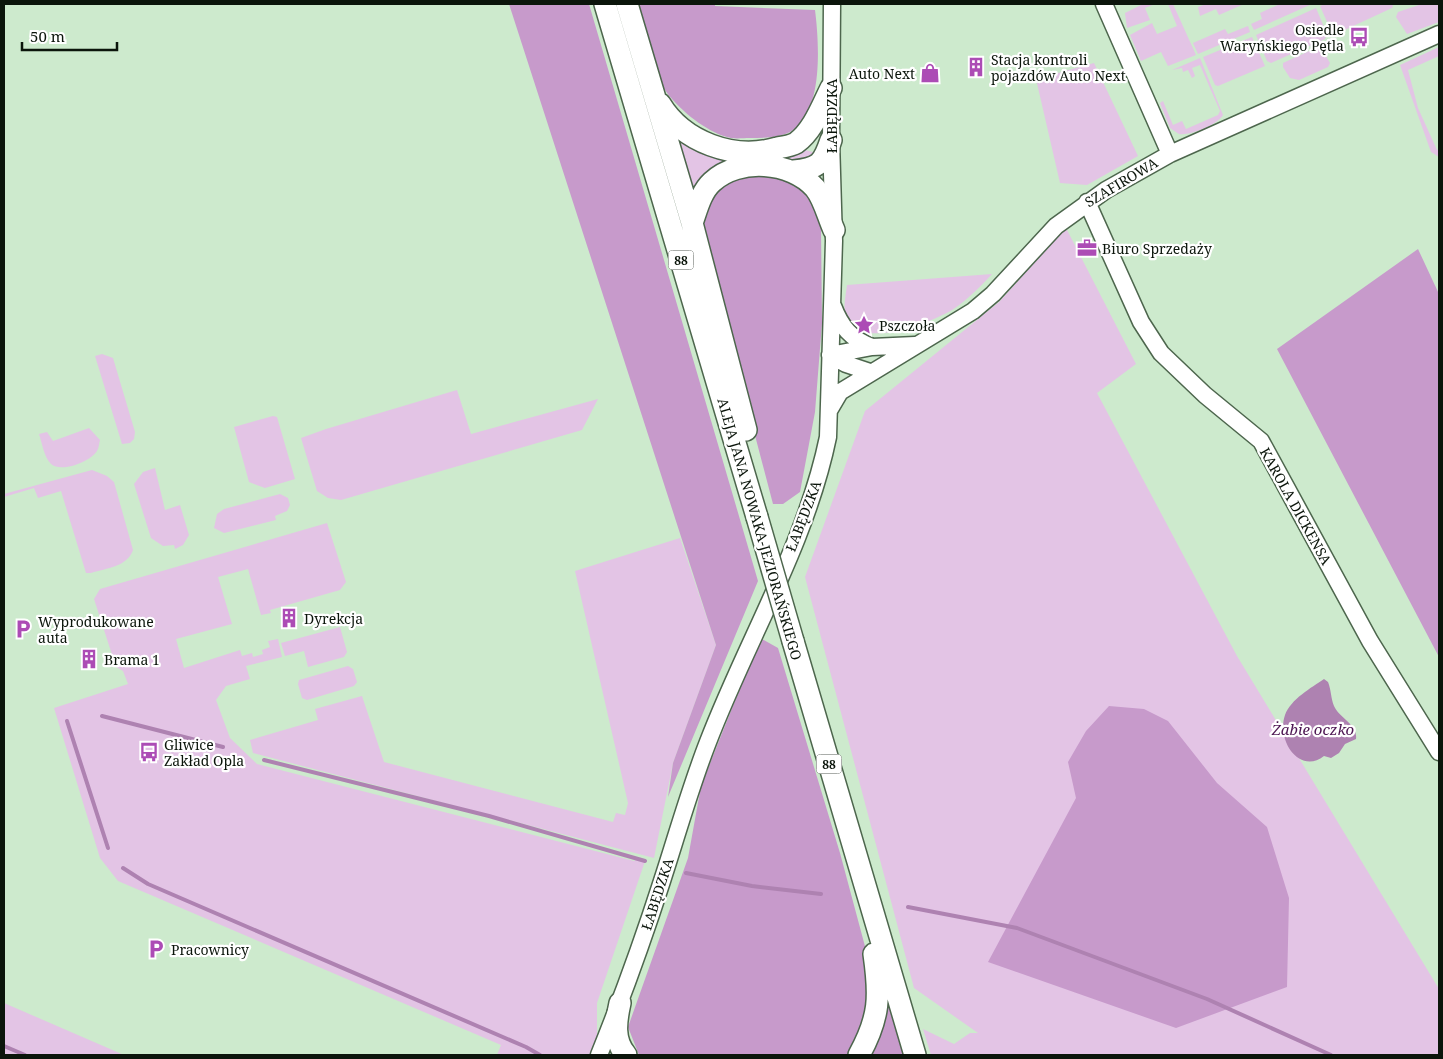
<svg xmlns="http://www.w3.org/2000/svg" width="1443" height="1059" viewBox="0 0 1443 1059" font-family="'Noto Serif',serif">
<rect width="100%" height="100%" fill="#cdeacd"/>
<path fill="#e3c4e5" d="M1143,4H1155L1145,8L1150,20L1127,28L1125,13Z
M1168,4H1173L1196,55L1168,66L1161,52L1141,61L1130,35L1152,23L1157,34L1177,26Z
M1206,4H1244L1219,15L1216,9L1200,16L1198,7Z
M1280,4H1312L1254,30L1251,24L1262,19L1260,13Z
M1325,4H1392L1393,6L1392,8L1336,34L1331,31L1320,6Z
M1422,4H1439V22L1407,34L1396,17L1398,12Z
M1316,8L1327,34L1325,39L1271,63L1267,61L1256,35Z
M1248,26L1250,32L1198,54L1193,43L1225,29L1228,34Z
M1252,37L1265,66L1218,86L1215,85L1203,57Z
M1320,46L1330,63L1328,67L1299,80L1290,78L1283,67V63Z
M1439,47V56L1408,70L1418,108L1437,150L1439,149V157L1431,152L1400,65Z
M1200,58L1223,115C1217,125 1190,136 1179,134L1170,128L1160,103L1163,101L1173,125L1182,121L1186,129L1218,115L1220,111L1200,65L1192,68L1195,76L1192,78L1188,70L1183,72L1182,68L1172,70Z
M1094,63L1138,156L1087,185L1060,183L1036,79Z
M670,127L702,147L805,150L813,152L816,156L810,164L775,161L692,200Z
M1066,228L1136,364L1097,393L1237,656L1439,989V1055H931L923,1029L954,1044L970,1033H978L914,988L805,577L865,411L999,302Z
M992,274C979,288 967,300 952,310C930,323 862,350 847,319C842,309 846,295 847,285Z
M102,354L113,358L135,432L134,439L130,443L122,444L95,356Z
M457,390L471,434L598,399L582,430L341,500L328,498L317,491L301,438L326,429Z
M273,416L277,417L295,479L265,488L249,482L234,427Z
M89,428L100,440C99,443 99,448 97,451C90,462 61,473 51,464C44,457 42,443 39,434L47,432L53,441Z
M155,468L165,510L180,505L189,535L183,545L175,549L174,545L163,546L151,538L134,484L143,472Z
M92,470L107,476L114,482L133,550C127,567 107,568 91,573H86L61,491L38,498L34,488L4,497V494Z
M280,494L288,498L290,505L287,511L275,516L276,520L224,533L214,528L217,514L224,509Z
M327,523L346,582L340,590L270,610L271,613L261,615L248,569L218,577L232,624L176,639L184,668L240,650L242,656L252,653L253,657L263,654L262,650L270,647L268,641L278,639L282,657L246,666L250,679L226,686L216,700L230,738L257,764L634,861L637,859L645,861L597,1003V1055H497L501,1045L118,881L100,858L54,708L128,684L123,671L116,667L94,599L100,589Z
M680,538L716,645L673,763L654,858L253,753L250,740L318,720L315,709L362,696L384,762L613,822L616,813L625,815L628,803L575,571Z
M340,627L347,652L344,657L308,667L304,651L285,656L281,643Z
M348,666L353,669L357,682L354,686L307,700L302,698L298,684L299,680Z
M4,1003L124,1055H4Z"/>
<path fill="#c79acb" d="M509,4H589L758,581L668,797L673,763L716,645Z
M636,4H715V6L815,10C819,41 823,104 797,127C785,138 766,138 750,138C744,138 737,139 731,138C710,134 685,114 672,99C650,74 645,34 636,4Z
M749,174H774L800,187L816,202L821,229L822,323L815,412L800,492L783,504H773L703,237C702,203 718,185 749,174Z
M1418,249L1439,294V657L1277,349Z
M760,638L778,648L840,853L870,965L871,1009L850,1055H639L628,1027L688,858L701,786Z
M1109,706L1144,709L1168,721L1217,783L1267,827L1289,898L1287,987L1176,1028L988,962L1076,798L1068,762L1086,731Z
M887,1006L891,1007L904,1055H866Z"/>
<path fill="#ae82b1" d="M1324,679L1328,682C1331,689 1331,699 1334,706C1339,718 1358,724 1356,739L1345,744L1339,753L1331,758L1324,756C1300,775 1276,741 1285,715C1291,699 1311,688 1324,679Z"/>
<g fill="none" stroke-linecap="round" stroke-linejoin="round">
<path stroke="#ae82b1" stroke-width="4" d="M102,716L223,747
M67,721L108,848
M264,760L489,816L645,861
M123,868L148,884L526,1047L540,1055
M686,873L752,886L821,894
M908,907L1017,928L1207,999L1331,1055
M4,1046L25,1055"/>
<defs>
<path id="minor" d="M1104,4L1170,154
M1087,202L1141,322L1161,353L1205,395L1261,441L1370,641L1439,752
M833,306C841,327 851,339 872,347
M830,355L872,347L915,345
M830,355L846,364L870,372
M830,409L840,392L973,311L993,294L1056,226L1106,190L1170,154L1439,34
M599,1055C622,998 643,940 662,881C677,835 690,788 708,742C747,640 806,544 828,437L834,241L831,140L832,4"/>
<path id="major" d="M605,4L757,517
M627,4L692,223L746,430
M660,104C683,142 734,161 777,148C783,147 791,146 796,143C813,131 822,106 831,88
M794,171C819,168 823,164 831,140
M692,223C697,209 701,192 712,182C739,157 791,161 815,188C824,199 828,217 834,230
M793,641L915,1055
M620,1003C616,1021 613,1040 626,1055
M859,1055C880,1017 880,996 874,954"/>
</defs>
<use href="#minor" stroke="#4d664d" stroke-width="19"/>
<use href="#major" stroke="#4d664d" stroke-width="24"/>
<use href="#minor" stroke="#fff" stroke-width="16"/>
<use href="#major" stroke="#fff" stroke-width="21"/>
<defs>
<path id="major-bridge" d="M757,517L793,641"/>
</defs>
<use href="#major-bridge" stroke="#4d664d" stroke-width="24" stroke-linecap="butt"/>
<use href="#major-bridge" stroke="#fff" stroke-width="21"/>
</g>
<defs>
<symbol id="bus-bare" viewBox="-9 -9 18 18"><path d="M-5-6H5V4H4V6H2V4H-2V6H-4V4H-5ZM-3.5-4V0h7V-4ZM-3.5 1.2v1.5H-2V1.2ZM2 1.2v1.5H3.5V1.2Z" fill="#ac4cb5" stroke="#fff" stroke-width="2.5" paint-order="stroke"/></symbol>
<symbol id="building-bare" viewBox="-9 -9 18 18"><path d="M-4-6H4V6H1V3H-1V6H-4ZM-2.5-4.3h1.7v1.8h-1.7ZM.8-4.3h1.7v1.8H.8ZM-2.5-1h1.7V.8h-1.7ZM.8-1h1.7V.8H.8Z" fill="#ac4cb5" stroke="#fff" stroke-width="2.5" paint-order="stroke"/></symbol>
<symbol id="shop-bare" viewBox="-9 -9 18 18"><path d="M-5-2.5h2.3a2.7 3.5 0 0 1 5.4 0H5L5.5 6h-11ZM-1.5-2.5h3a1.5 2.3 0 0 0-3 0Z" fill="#ac4cb5" stroke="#fff" stroke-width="2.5" paint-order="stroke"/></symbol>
<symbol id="office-bare" viewBox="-9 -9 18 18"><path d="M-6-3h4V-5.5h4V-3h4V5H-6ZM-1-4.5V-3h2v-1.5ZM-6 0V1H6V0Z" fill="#ac4cb5" stroke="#fff" stroke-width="2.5" paint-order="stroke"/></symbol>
<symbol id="sight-bare" viewBox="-9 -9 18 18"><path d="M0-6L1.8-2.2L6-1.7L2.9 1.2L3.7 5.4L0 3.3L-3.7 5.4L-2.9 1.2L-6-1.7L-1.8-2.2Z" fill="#ac4cb5" stroke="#fff" stroke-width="2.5" paint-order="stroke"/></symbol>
<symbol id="parking-bare" viewBox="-9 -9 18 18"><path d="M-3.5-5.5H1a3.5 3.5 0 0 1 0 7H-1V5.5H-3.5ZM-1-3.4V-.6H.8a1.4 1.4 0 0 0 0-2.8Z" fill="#ac4cb5" stroke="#fff" stroke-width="2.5" paint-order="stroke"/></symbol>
</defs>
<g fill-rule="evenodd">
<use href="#bus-bare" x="1345" y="23" width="28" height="28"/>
<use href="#building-bare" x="962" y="53" width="28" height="28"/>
<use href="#shop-bare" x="916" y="59" width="28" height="28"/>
<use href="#office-bare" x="1073" y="234" width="28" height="28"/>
<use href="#sight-bare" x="850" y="311" width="28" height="28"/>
<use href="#building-bare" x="275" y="604" width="28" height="28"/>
<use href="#parking-bare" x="9" y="615" width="28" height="28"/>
<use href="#building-bare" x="75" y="645" width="28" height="28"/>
<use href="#bus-bare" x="135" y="738" width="28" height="28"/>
<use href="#parking-bare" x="142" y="935" width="28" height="28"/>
</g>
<g text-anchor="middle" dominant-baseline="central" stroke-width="4.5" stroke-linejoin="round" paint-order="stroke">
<g fill="#fff" stroke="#545b54" stroke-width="1">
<rect x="668.5" y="250.5" width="25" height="19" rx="4"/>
<rect x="816.5" y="754.5" width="25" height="19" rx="4"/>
</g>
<g font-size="12" font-weight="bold" fill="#0b150b">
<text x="681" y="260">88</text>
<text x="829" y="764">88</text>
</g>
<g font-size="14" fill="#0b150b" stroke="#fff" text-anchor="start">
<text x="1344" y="29" text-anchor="end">Osiedle<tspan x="1344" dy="16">Waryńskiego Pętla</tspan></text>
<text x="991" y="59">Stacja kontroli<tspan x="991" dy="16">pojazdów Auto Next</tspan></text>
<text x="915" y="73" text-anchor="end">Auto Next</text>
<text x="1102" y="248">Biuro Sprzedaży</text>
<text x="879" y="325">Pszczoła</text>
<text x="304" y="618">Dyrekcja</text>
<text x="38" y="621">Wyprodukowane<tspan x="38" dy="16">auta</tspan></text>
<text x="104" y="659">Brama 1</text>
<text x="164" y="744">Gliwice<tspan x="164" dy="16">Zakład Opla</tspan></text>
<text x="171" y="949">Pracownicy</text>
</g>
<g font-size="14" fill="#0b150b" stroke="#fff">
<text transform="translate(831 116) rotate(-90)">ŁABĘDZKA</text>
<text transform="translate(1121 182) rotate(-31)">SZAFIROWA</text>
<text transform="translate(1296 506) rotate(61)">KAROLA DICKENSA</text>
<text transform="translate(803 516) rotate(-69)">ŁABĘDZKA</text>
<text transform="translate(760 529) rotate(74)">ALEJA JANA NOWAKA-JEZIORAŃSKIEGO</text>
<text transform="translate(657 894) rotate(-72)">ŁABĘDZKA</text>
</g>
<g font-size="15" font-style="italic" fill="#4d1652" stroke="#fff">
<text x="1313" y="729">Żabie oczko</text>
</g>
</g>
<rect width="1443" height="1059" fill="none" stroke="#0b150b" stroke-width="10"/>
<path d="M22 42v8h95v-8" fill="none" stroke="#0b150b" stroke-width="2.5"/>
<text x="30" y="42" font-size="15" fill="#0b150b" stroke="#ffffff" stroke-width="4" paint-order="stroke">50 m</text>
</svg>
